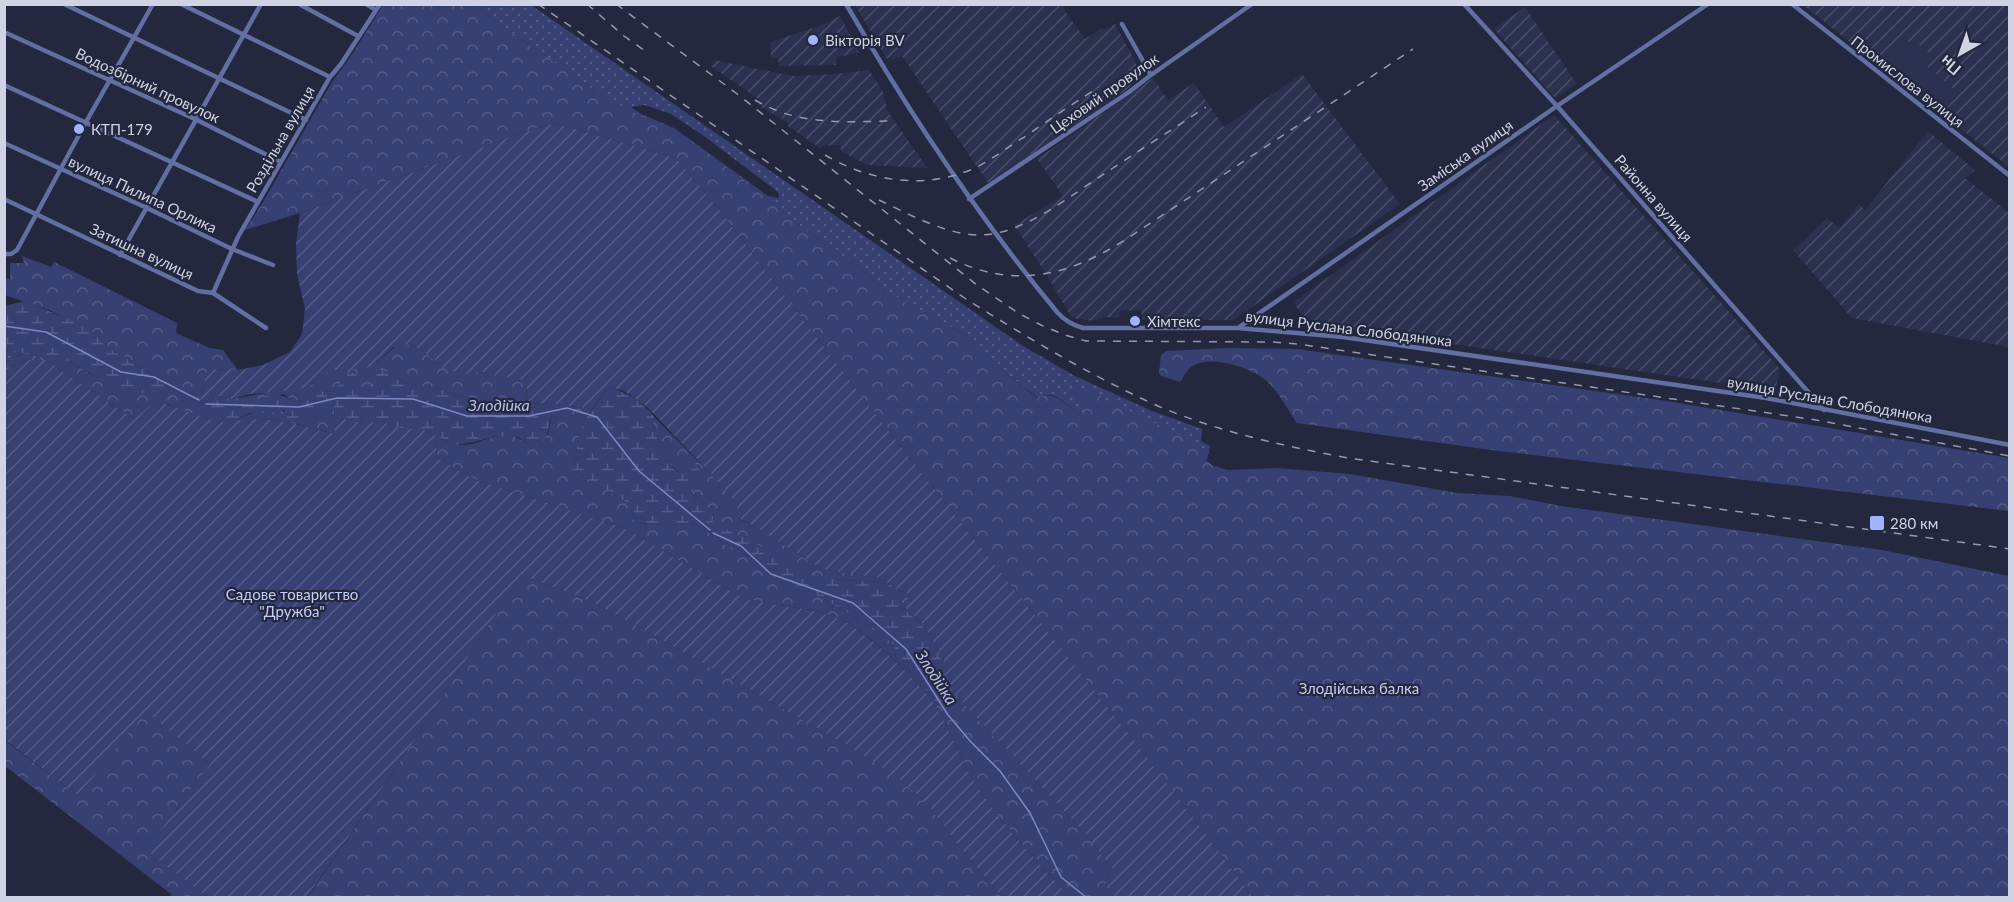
<svg xmlns="http://www.w3.org/2000/svg" width="2014" height="902" viewBox="0 0 2014 902" font-family="Lato,sans-serif">
<defs>
<pattern id="industrial-furrows" width="10" height="10" patternUnits="userSpaceOnUse" patternTransform="scale(1.5)"><rect width="10" height="10" fill="#2b314f"/><path d="M-1 1l2-2M0 10L10 0M9 11l2-2" fill="none" stroke="#494e68"/></pattern>
<pattern id="grass-dots" width="8" height="8" patternUnits="userSpaceOnUse" patternTransform="scale(1.5)"><rect width="8" height="8" fill="#374072"/><path d="M2 2h.1M6 6h.1" fill="none" stroke="#535b86" stroke-width="1.8" stroke-linecap="round"/></pattern>
<pattern id="forest-crowns" width="20" height="18" patternUnits="userSpaceOnUse" patternTransform="scale(1.5)"><rect width="20" height="18" fill="#374072"/><path d="M2 6a3 3 0 1 1 6 0M12 15a3 3 0 1 1 6 0" fill="none" stroke="#535b86"/></pattern>
<pattern id="wetland-marsh" width="20" height="14" patternUnits="userSpaceOnUse" patternTransform="scale(1.5)"><rect width="20" height="14" fill="#374072"/><path d="M1 5h8M5 5V1M11 12h8M15 12V8" fill="none" stroke="#535b86"/></pattern>
<pattern id="garden-furrows" width="10" height="10" patternUnits="userSpaceOnUse" patternTransform="scale(1.5)"><rect width="10" height="10" fill="#374072"/><path d="M-1 1l2-2M0 10L10 0M9 11l2-2" fill="none" stroke="#535b86"/></pattern>
</defs>
<rect width="100%" height="100%" fill="#23283f"/>
<path fill="#2b314f" d="M1900,39L1919,45L1934,58L1927,67L1959,93L1942,114L1879,65Z"/>
<path fill="url(#industrial-furrows)" d="M855,5H1063L1065,11L1085,39L1102,28L1104,30L1115,24L1134,59L1139,72L1129,88L988,183L902,56L892,60L891,57L887,59Z
M1803,5H2009V167L1942,114L1959,93L1927,67L1934,58L1919,45L1900,39L1879,65Z
M1525,7L1577,84L1555,98L1494,29Z
M840,16L860,53L836,57V65L779,66L778,58H771L770,42L819,26Z
M714,60L793,76L836,74L869,70L883,92L887,110L927,168L867,165L841,151L840,145L823,146L820,148L789,127L786,121L757,105L761,101L711,66Z
M1302,74L1400,204L1233,320H1142L1141,310L1120,311L1119,318L1105,317L1093,321L1072,318L1046,274L1014,225L1063,196L1037,159L1153,78L1168,100L1194,83L1224,127Z
M1554,115L1780,369L1775,391L1309,323L1296,307L1295,301Z
M1928,131L1975,170L1965,178L2008,212L2009,210V347L1852,318L1793,250L1827,218L1839,228L1859,204L1865,210Z"/>
<path fill="url(#grass-dots)" fill-rule="evenodd" d="M473,5H531L1023,346L1075,376L1152,411L1202,429L1201,441L1210,446L1207,460L1070,389L1085,404V412L1078,413C1064,403 1055,389 1038,398L1001,369L965,335L884,290L864,271L803,228L730,169L598,93ZM645,105L671,114L704,136L778,192L779,198L768,196L674,128L641,114L631,107Z
M5,349L24,353L5,362Z"/>
<path fill="url(#forest-crowns)" d="M383,5H473L598,93L633,112L675,130L730,169L803,228L864,271L884,290L965,335L1001,369L1037,398C1055,390 1064,403 1078,413L1084,412L1085,404L1070,389L1081,387L1192,441L1199,454L1212,465L1227,470L1276,468L1350,474L1457,493L1510,496L1561,506L1882,550L2009,576V897H1253L1155,767L880,420L717,207L676,158L555,123L518,134L300,213L245,230L263,202L332,82L353,53Z
M22,256L51,267L54,262L177,323L176,333L210,348L223,350L238,370L208,369L199,399L149,372L107,347L96,334L49,310L5,295L4,278L10,279V263H24Z
M398,344H406L422,350L441,366L527,380L526,403L556,404L592,409L583,422L572,470L633,506L634,523L667,525L691,523L707,531L726,545L736,548L768,569L787,589L812,592L882,633L894,646L896,659L917,677L938,705L956,696L943,675L942,661L922,625L901,606L882,582C859,581 819,580 798,571C769,557 745,530 710,530L714,513L692,493L680,473L663,458L653,423L654,417L715,478L740,508L738,518L764,532L821,569L878,578L910,595L904,605L923,624L944,660L964,704L1082,830L1112,868L1105,885L1115,897H1069C1037,859 1000,824 974,781C960,758 951,731 937,708C922,683 866,630 840,619C809,606 775,607 743,598L624,528L474,479L436,457L437,436C442,438 449,443 455,444C482,450 496,422 529,444L548,434L553,410L509,405L452,394L434,387L410,385L383,370L372,375V390L366,391L361,384L347,375L333,392L318,391L306,400L293,401L283,394L233,409L216,399L218,396L231,399L311,385L329,370L341,371L375,364Z
M1230,348L1297,349L1660,400L2009,458V511L1491,450L1297,423C1288,410 1280,395 1270,384C1255,368 1204,351 1188,370C1184,374 1183,379 1180,382L1161,376L1159,373L1161,355L1166,351Z
M24,353L58,361H69L92,375L166,385L202,405L236,419C258,409 284,409 308,415L324,401L328,394L333,395L335,417V434C316,429 296,423 276,420C259,418 246,423 230,422C209,422 187,412 168,404L134,419L46,360H29L5,368V362Z
M521,575L590,601L655,636L843,743L883,768L909,787L932,810L954,840L1002,897L307,898L398,765Z
M146,710L210,764L147,850L207,897H170L171,894L5,766L4,740L78,796Z"/>
<path fill="url(#wetland-marsh)" d="M25,301L77,323L96,334L107,347L149,372L199,399L206,402L216,399L233,409C256,404 269,385 293,401L306,400L318,391L333,392L347,374L355,373L366,391L372,390V375L376,369L383,370L410,385L434,387L452,394L509,405L553,410L547,434L541,444H529L518,437L496,436L474,442L456,445L421,429H404L380,421L363,423L335,417L333,396L328,394L324,401L328,408L308,415L305,422L286,419L285,410L272,413H250L236,419L216,416L206,411L202,405L166,385L130,397L69,361H58L5,349L4,306Z
M609,387C627,393 643,401 654,417L653,423L663,458L679,473L695,464L701,473L692,493L714,513L711,529L721,527L759,545L799,571L840,580L882,582L903,597L901,606L922,625L942,661L943,675L956,696L951,704L938,705L917,677L896,659L894,646L882,633L812,592L787,589L768,569L736,548L726,545L707,531L691,523L667,525L634,523L633,506L572,470L583,422Z"/>
<path fill="url(#garden-furrows)" d="M555,123L676,158L717,207L880,420L1155,767L1253,897H1115L1105,885L1112,868L1082,830L964,704L944,675V660L923,624L903,605L910,595L878,578L821,569L764,532L737,517L740,508L715,478L646,406L624,391L609,387L592,409L556,404L526,403L527,380L501,377L481,372L459,374L441,366L422,350L406,344L393,347L375,364L366,368L341,371L329,370L311,385L298,390L251,394L231,399L218,396L216,399L206,402L199,399L208,369L238,370L263,365L290,352L302,334L305,309L297,274L296,244L300,213L518,134Z
M29,360H46L134,419L155,402C177,405 196,417 218,421C232,423 243,419 256,419C282,418 309,428 335,434V417L363,423L380,421L404,429H421L437,436L436,457L474,479L624,528L743,598C775,607 809,606 840,619C866,631 922,683 937,708C951,731 960,758 974,781C1000,824 1037,859 1069,897H1002L954,840L932,810L909,787L883,768L843,743L655,636L590,601L521,575L398,765L307,897H207L146,850L210,764L146,711L78,796L5,740V368Z"/>
<g fill="none" stroke-linecap="round" stroke-linejoin="round">
<path stroke="#7d87c2" stroke-width="1.5" d="M4,326L46,332L121,372L154,377L199,400
M206,404L299,407L337,398L413,399L467,416H529L567,408L597,417L639,471L710,530
M713,533L741,546L771,574L853,603L906,649L948,715L971,742L1000,771L1030,813L1061,877L1087,898"/>
<path stroke="#636ea2" stroke-width="4.5" d="M64,4L306,120
M181,4L330,77
M299,4L358,36
M366,4L376,10
M846,4C909,113 977,215 1057,312C1065,321 1072,325 1083,328H1238L1343,337L1766,398L2010,445
M1464,4L1557,106L1824,410
M1792,4L2010,176
M1122,24L1151,75
M4,32L197,120L281,162
M4,85L258,202
M4,143L147,208L232,249L273,265
M4,199L198,291L213,293L266,328
M969,199L1129,92L1151,75L1252,4
M4,254H11L17,250L86,122L153,4
M120,255L261,4
M213,293L238,237L281,162L330,77L341,64L380,4
M1238,328L1557,106L1708,4"/>
<path stroke="#9599ab" stroke-width="1.5" stroke-dasharray="8 8" stroke-linecap="butt" d="M538,4L966,299C1028,338 1091,376 1158,406C1219,432 1284,446 1348,458L2010,549
M587,4L624,36L648,53
M616,4L736,93L977,285L1018,313L1041,325L1065,335L1086,341L1272,342L1298,344L1816,420L2010,456
M755,100C797,125 841,122 889,121
M825,155C871,182 925,190 975,168C993,159 1009,146 1026,136C1050,119 1074,103 1099,87
M879,200C909,214 944,234 978,235C1022,236 1071,195 1107,172C1140,150 1173,129 1206,107
M950,258C1014,290 1068,276 1125,240L1413,49"/>
</g>
<g fill="#a2b2fd" stroke="#23283f" stroke-width="2">
<circle cx="813" cy="40" r="6"/>
<circle cx="79" cy="129" r="6"/>
<circle cx="1135" cy="321" r="6"/>
<rect x="1869" y="515" width="16" height="16" rx="3"/>
</g>
<g text-anchor="middle" dominant-baseline="central" stroke-width="4.5" stroke-linejoin="round" paint-order="stroke">
<g font-size="15" fill="#cfd3e3" stroke="#23283f" text-anchor="start">
<text x="825" y="40">Вікторія BV</text>
<text x="91" y="129">КТП-179</text>
<text x="1147" y="321">Хімтекс</text>
<text x="1890" y="523">280 км</text>
</g>
<g font-size="15" fill="#cfd3e3" stroke="#23283f">
<text transform="translate(1908 81) rotate(38)">Промислова вулиця</text>
<text transform="translate(148 85) rotate(25)">Водозбірний провулок</text>
<text transform="translate(1104 93) rotate(-35)">Цеховий провулок</text>
<text transform="translate(280 139) rotate(-60)">Роздільна вулиця</text>
<text transform="translate(1465 155) rotate(-35)">Заміська вулиця</text>
<text transform="translate(143 194) rotate(25)">вулиця Пилипа Орлика</text>
<text transform="translate(1654 198) rotate(49)">Районна вулиця</text>
<text transform="translate(142 251) rotate(25)">Затишна вулиця</text>
<text transform="translate(1349 328) rotate(7)">вулиця Руслана Слободянюка</text>
<text transform="translate(1830 399) rotate(10)">вулиця Руслана Слободянюка</text>
</g>
<g font-size="15" fill="#c3cef8" stroke="#23283f">
<text x="292" y="594">Садове товариство<tspan x="292" dy="17">"Дружба"</tspan></text>
<text x="1359" y="688">Злодійська балка</text>
</g>
<g font-size="16" font-style="italic" fill="#b8c2ec" stroke="#23283f">
<text x="499" y="404">Злодійка</text>
<text transform="translate(937 677) rotate(57)">Злодійка</text>
</g>
</g>
<rect width="2014" height="902" fill="none" stroke="#cfd3e3" stroke-width="12"/>
<g transform="translate(1960 54) rotate(220)" stroke="#23283f" stroke-width="4.5" paint-order="stroke">
<path d="M0-4.5L10 22L0 15L-10 22Z" fill="#cfd3e3"/>
<text y="-9" font-size="16" font-weight="bold" text-anchor="middle" fill="#cfd3e3">Пн</text>
</g>
</svg>
